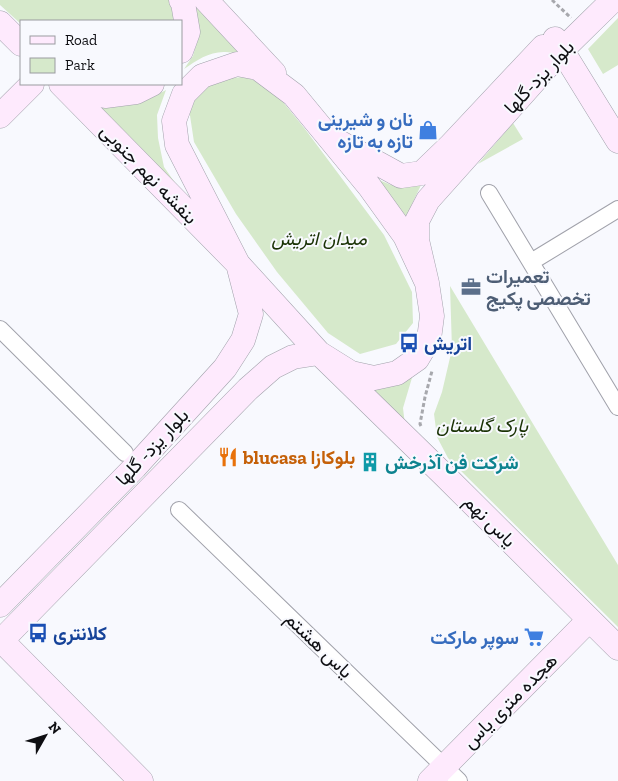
<svg xmlns="http://www.w3.org/2000/svg" width="618" height="781" viewBox="0 0 618 781" font-family="'Zilla Slab',Vazirmatn,serif">
<rect width="100%" height="100%" fill="#f8f9fe"/>
<path fill="#d6e9cb" d="M0,0H170L176,21H21V24L0,5Z
M191,0L246,56C240,55 233,52 226,52C210,51 197,60 184,69L193,56L198,38Z
M618,18V65L603,74L588,49Z
M245,77L270,86L305,129L384,235L412,292L413,323L396,344L360,354L328,333L277,272L236,214L194,142L189,109L199,93L215,79Z
M166,90L157,115L158,138L164,167L185,197L85,95L121,105L145,101Z
M513,123L523,139L478,164Z
M372,177L391,185H408L422,183L411,206L408,227Z
M450,286L618,565V627L448,458L437,437L434,414L442,392L452,349Z
M414,371L403,408L405,425L364,385Z"/>
<g fill="none" stroke-linecap="round" stroke-linejoin="round">
<defs>
<path id="street" d="M489,193L618,407
M531,262L618,209
M0,329L125,453
M179,510L459,781"/>
<path id="secondary" d="M181,0L183,3L188,32L181,51
M206,0L274,73
M0,23L21,44
M555,39L618,141
M85,84L105,96L136,92L152,84
M0,116L32,84
M339,142L401,176L422,173L450,146L543,47
M427,283L405,236L369,186L294,95L258,68L237,64L202,76L184,94L174,121L177,145L238,264L319,353L351,373L374,378L397,373L417,359L429,339L432,316L427,283L417,240V221L428,200L562,50L613,0
M0,605L135,467L225,368L243,340L251,314L238,264L61,84
M2,641L141,781
M0,642L248,389L273,367L293,357L319,353L445,476L618,648
M430,781L589,620"/>
</defs>
<use href="#street" stroke="#a1a2ab" stroke-width="18"/>
<use href="#secondary" stroke="#a1a2ab" stroke-width="25"/>
<path stroke="#a7a8ad" stroke-width="3" stroke-dasharray="4 2.5" stroke-linecap="butt" d="M552,0L571,18
M421,426L420,424L425,397L432,371"/>
<use href="#street" stroke="#fff" stroke-width="16"/>
<use href="#secondary" stroke="#feeafd" stroke-width="24"/>
</g>
<defs>
<symbol id="shop-bare" viewBox="-9 -9 18 18"><path d="M-5-2.5h2.3a2.7 3.5 0 0 1 5.4 0H5L5.5 6h-11ZM-1.5-2.5h3a1.5 2.3 0 0 0-3 0Z" fill="#3f7fe0" stroke="#f8f9fe" stroke-width="2.5" paint-order="stroke"/></symbol>
<symbol id="office-bare" viewBox="-9 -9 18 18"><path d="M-6-3h4V-5.5h4V-3h4V5H-6ZM-1-4.5V-3h2v-1.5ZM-6 0V1H6V0Z" fill="#5c6f8a" stroke="#f8f9fe" stroke-width="2.5" paint-order="stroke"/></symbol>
<symbol id="bus-bare" viewBox="-9 -9 18 18"><path d="M-5-6H5V4H4V6H2V4H-2V6H-4V4H-5ZM-3.5-4V0h7V-4ZM-3.5 1.2v1.5H-2V1.2ZM2 1.2v1.5H3.5V1.2Z" fill="#1a4fb4" stroke="#f8f9fe" stroke-width="2.5" paint-order="stroke"/></symbol>
<symbol id="restaurant-bare" viewBox="-9 -9 18 18"><path d="M-5-6h1v4h1v-4h1v4h1v-4h1v5L-1.5 .5V6h-2V.5L-5-1ZM5-6V6H3V1.5H1.5Q1.5-4 5-6Z" fill="#e8710a" stroke="#f8f9fe" stroke-width="2.5" paint-order="stroke"/></symbol>
<symbol id="building-bare" viewBox="-9 -9 18 18"><path d="M-4-6H4V6H1V3H-1V6H-4ZM-2.5-4.3h1.7v1.8h-1.7ZM.8-4.3h1.7v1.8H.8ZM-2.5-1h1.7V.8h-1.7ZM.8-1h1.7V.8H.8Z" fill="#0f9aa8" stroke="#f8f9fe" stroke-width="2.5" paint-order="stroke"/></symbol>
<symbol id="supermarket-bare" viewBox="-9 -9 18 18"><path d="M-6-5.5h2.5l.6 2H6L4.5 2H-2.5L-4.4-4H-6ZM-1.5 3.2a1.3 1.3 0 1 0 .1 0ZM3 3.2a1.3 1.3 0 1 0 .1 0Z" fill="#3f7fe0" stroke="#f8f9fe" stroke-width="2.5" paint-order="stroke"/></symbol>
</defs>
<g fill-rule="evenodd">
<use href="#shop-bare" x="414" y="116" width="28" height="28"/>
<use href="#office-bare" x="457" y="273" width="28" height="28"/>
<use href="#bus-bare" x="395" y="329" width="28" height="28"/>
<use href="#restaurant-bare" x="214" y="443" width="28" height="28"/>
<use href="#building-bare" x="356" y="448" width="28" height="28"/>
<use href="#bus-bare" x="24" y="619" width="28" height="28"/>
<use href="#supermarket-bare" x="520" y="623" width="28" height="28"/>
</g>
<g text-anchor="middle" dominant-baseline="central" stroke-width="4" stroke-linejoin="round" paint-order="stroke">
<g font-size="19" fill="#0e0e12" stroke="#f8f9fe">
<text transform="translate(539 77) rotate(-47)">بلوار یزد-گلها</text>
<text transform="translate(149 174) rotate(46)">بنفشه نهم جنوبی</text>
<text transform="translate(152 447) rotate(-47)">بلوار یزد- گلها</text>
<text transform="translate(490 521) rotate(45)">یاس نهم</text>
<text transform="translate(319 645) rotate(44)">یاس هشتم</text>
<text transform="translate(510 701) rotate(-45)">هجده متری یاس</text>
</g>
<g font-size="19" font-weight="bold" fill="#366cbe" stroke="#f8f9fe" text-anchor="end">
<text x="413" y="119">نان و شیرینی<tspan x="413" dy="22">تازه به تازه</tspan></text>
<text x="519" y="637">سوپر مارکت</text>
</g>
<g font-size="19" font-style="italic" fill="#1a3205" stroke="#f8f9fe">
<text x="319" y="238">میدان اتریش</text>
<text x="482" y="425">پارک گلستان</text>
</g>
<g font-size="19" font-weight="bold" fill="#4e5e75" stroke="#f8f9fe" text-anchor="start">
<text x="486" y="276">تعمیرات<tspan x="486" dy="22">تخصصی پکیج</tspan></text>
</g>
<g font-size="19" font-weight="bold" fill="#164399" stroke="#f8f9fe" text-anchor="start">
<text x="424" y="343">اتریش</text>
<text x="53" y="633">کلانتری</text>
</g>
<g font-size="19" font-weight="bold" fill="#c56008" stroke="#f8f9fe" text-anchor="start">
<text x="243" y="457">blucasa بلوکازا</text>
</g>
<g font-size="19" font-weight="bold" fill="#0d838f" stroke="#f8f9fe" text-anchor="start">
<text x="385" y="462">شرکت فن آذرخش</text>
</g>
</g>
<rect x="20" y="20" width="162" height="65" fill="#f8f9fe" stroke="#9a9ba0"/>
<rect x="30" y="36" width="25" height="8" fill="#feeafd" stroke="#9a9ba0"/>
<text x="65" y="45" font-size="15" fill="#0e0e12">Road</text>
<rect x="30" y="58" width="25" height="15" fill="#d6e9cb" stroke="#9a9ba0"/>
<text x="65" y="70" font-size="15" fill="#0e0e12">Park</text>
<g transform="translate(45 736) rotate(51)" stroke="#f8f9fe" stroke-width="4" paint-order="stroke">
<path d="M0-4L9 19L0 12L-9 19Z" fill="#0e0e12"/>
<text y="-8" font-size="14" font-weight="bold" text-anchor="middle" fill="#0e0e12">N</text>
</g>
</svg>
